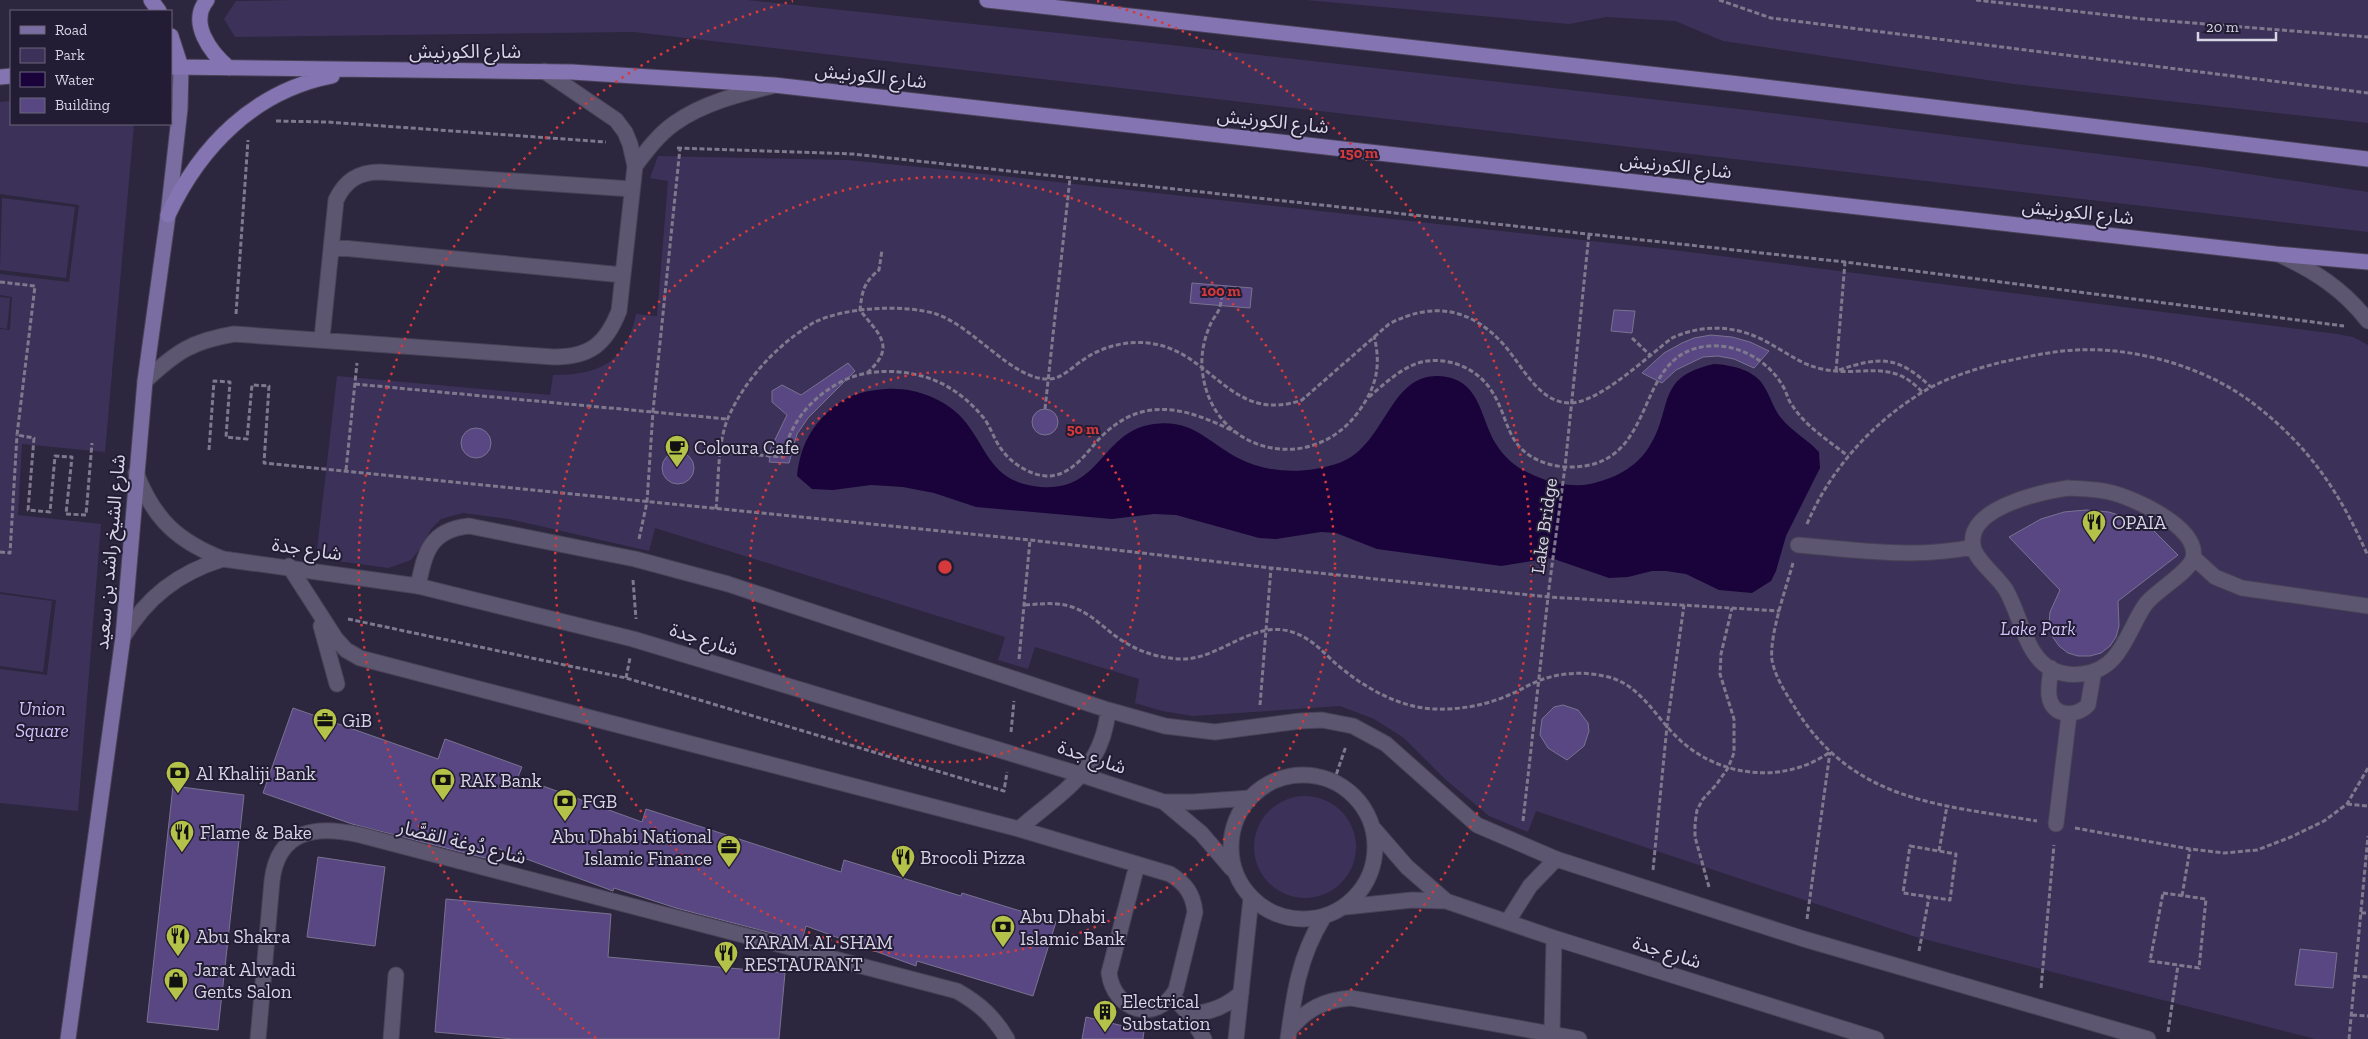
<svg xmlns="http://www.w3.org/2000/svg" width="2368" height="1039" viewBox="0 0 2368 1039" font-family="'Zilla Slab','Noto Sans Arabic',serif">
<rect width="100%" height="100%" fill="#2c263e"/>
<path fill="#3c3259" d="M296,0H747L1171,45L1756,111L2203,167L2368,192V232L634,32L235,37L224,19L236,1Z
M1306,0H2368V123L2014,84L1723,41L1675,21L1606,17L1569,24Z
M11,101V124H134L105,452L22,444L18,515L101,524L78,811L0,803V669L47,675L56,600L0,592V329L10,330L12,297L0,295V274L69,282L79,205L0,194V102Z
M658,156L848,160L929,168L1673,250L2337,334L2353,337L2368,345V1039H2315L1916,937L1536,811L1528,832L1489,816L1445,779L1404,738L1374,719L1340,706L1193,716L1162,711L1135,703L1139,679L1035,647L1028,669L998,660L1005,637L655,528L649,551L509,519L463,513L441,519L431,529L422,546L411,560L400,564L388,568L316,558L337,376L550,395L553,375C599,375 626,363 636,314L657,316L668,181L650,178Z
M2,198L75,207L66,278L0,270Z
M0,297L10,298L7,329L0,328Z
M0,594L52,601L43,672L0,666Z
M1254 847a51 51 0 1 1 102 0a51 51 0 1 1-102 0Z"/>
<path fill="#1a033a" d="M1714,364C1732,365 1756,370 1765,388C1771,398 1774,410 1782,419C1793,432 1808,440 1819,452L1820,468L1786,536L1776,571L1771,581L1752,593L1719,590L1686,574L1666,571H1652L1628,577L1609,578L1551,558L1501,566L1377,549L1336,533L1321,532L1276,539L1259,538L1176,515L1154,514L1112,519L976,507L934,493L903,487L871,485L833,490L812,489L797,476C800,446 812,424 836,405C851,394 868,390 886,389C913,387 944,398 962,418C987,446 989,479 1033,486C1102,497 1099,431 1154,424C1194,419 1208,443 1240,459C1270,474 1307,474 1339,463C1386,446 1388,375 1438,376C1481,378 1479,416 1496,444C1507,462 1523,472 1543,479C1557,484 1575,487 1590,484C1613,479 1636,468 1649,447C1674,409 1654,377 1714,364Z"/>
<path fill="#584783" stroke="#797390" d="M1192,283L1252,288L1250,308L1190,303Z
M1614,310L1635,311L1632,333L1611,331Z
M1711,335L1732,337L1750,342L1769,351L1754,368L1734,359L1718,356L1703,357L1676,370L1662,383L1642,373L1664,353L1682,343L1694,338Z
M848,363L855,371L808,418L797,434L789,463L769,462L770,458L767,456L787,415L772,402V391L782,385L801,395Z
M1032 422a13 13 0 1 1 26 0a13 13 0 1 1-26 0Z
M461 443a15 15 0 1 1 30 0a15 15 0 1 1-30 0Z
M662 468a16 16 0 1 1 32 0a16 16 0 1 1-32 0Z
M2086,510L2109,512L2130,519L2154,531L2178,555L2118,601L2119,626L2116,637L2110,646L2101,653L2090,656H2078L2068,653L2059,646L2052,636L2049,624L2050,612L2060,590L2009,537L2041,519L2064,512Z
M1563,705L1578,710L1588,723L1589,731L1584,746L1567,760L1548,748L1540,735L1542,719L1554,707Z
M293,708L438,759L445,739L522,767L518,777L642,822L646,809L841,872L844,860L961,896L962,893L1056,922L1033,996L917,961L916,966L806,926L802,941L676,908L614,888L613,891L494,847L489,859L352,824L263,793Z
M173,786L244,795L218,1030L147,1022Z
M318,857L385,867L375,946L307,937Z
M446,899L611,914L608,957L785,973L779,1039H514L435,1032Z
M2300,949L2337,953L2333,988L2295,985Z
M1086,1017L1144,1031L1143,1039H1082Z"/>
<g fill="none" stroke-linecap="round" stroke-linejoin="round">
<defs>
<path id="service" d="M635,166C647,150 659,134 675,123C703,103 740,94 772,86
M332,247L623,275
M2280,255C2315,271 2344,290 2368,321
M322,338L336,200C345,181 358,172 380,172L632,189
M145,381C176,352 192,341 234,334L554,357C590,357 606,344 619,311L635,166L630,144L625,132L616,120L544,71
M2068,488C2082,489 2095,489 2109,492C2132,497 2200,527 2193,558C2189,573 2156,590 2145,605C2127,631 2121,670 2082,674C2027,680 2026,625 2006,590C1998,577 1978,562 1974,549C1961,509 2041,492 2068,488Z
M1798,545C1856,550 1915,559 1973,547
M2193,557L2215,577L2242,588L2368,606
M289,566L336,639L346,650L360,658L1019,829L1170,874C1186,884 1193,894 1195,912L1176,990C1156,1024 1114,1011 1109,973L1137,865
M418,586C425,552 430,530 469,526L635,559L728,584L1108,710L1165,726L1215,732L1300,721L1322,720L1353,726L1386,744L1477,825L1556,859L1804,939L2148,1039
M321,626L337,684
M2051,668C2050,677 2048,687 2049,696C2052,717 2075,718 2088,705L2094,671
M2056,824L2069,715
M1019,829C1061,792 1103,771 1108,710
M1172,996L1189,1014L1204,1039
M1189,1014C1209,1013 1226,1007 1241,993
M1290,1029C1307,1009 1324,1000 1351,998L1579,1039
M391,1039L396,975"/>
<path id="minor" d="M136,473C154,519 177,541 223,559L418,586L633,639L1082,775L1164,802H1193L1250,798
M123,637C147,597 178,573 223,559
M1231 847a72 72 0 1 1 144 0a72 72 0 1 1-144 0Z
M1164,802L1201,833L1232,869
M1374,829L1407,867L1446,901
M1345,907L1412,900L1446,901L1554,938L1876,1039
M1508,921L1530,886L1556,859
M1552,1033L1554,938
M258,1039L272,881C278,829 317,825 360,835L957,991C980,1004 994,1017 1007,1039"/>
<path id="tertiary" d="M1236,1039L1251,898
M1288,1039C1294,994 1299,957 1323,918"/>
<path id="primary" d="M68,1039L123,637L145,381L168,215L180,109L181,67"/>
<path id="trunk" d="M151,0L159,11
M207,0C188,23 211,53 229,68
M987,0L1739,84L2368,159
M171,36L181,67
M171,67L572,72L774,85L2276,254L2368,262
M0,77L11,76
M168,215C200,147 254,91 332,76"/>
</defs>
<use href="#service" stroke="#484256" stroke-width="17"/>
<use href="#minor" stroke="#484256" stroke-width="17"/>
<use href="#tertiary" stroke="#484256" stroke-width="17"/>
<use href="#primary" stroke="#484256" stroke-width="17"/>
<use href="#trunk" stroke="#484256" stroke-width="17"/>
<path stroke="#7e798d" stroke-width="3" stroke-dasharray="5 2.5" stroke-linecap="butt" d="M1719,0L1771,18L2368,93
M1976,0L2143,19L2368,37
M276,121L327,122L606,142
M677,148L853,154L1845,262L2344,326
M0,282L35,286L17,435L34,438L28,510L50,512L55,456L72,457L66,514L86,515L92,443
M1222,287C1222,293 1222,300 1220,306C1219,312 1214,317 1211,323C1205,336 1201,352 1202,367C1208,454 1314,479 1361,408C1377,385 1381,364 1374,336
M236,314L248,140
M1632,338L1650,355
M1839,370C1881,356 1898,356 1931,387
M1836,371L1845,262
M867,373C897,346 879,335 860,310C862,291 864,282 879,270L882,250
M355,384L727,419
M1369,397C1383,385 1400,369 1418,363C1445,355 1476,367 1491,390C1511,420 1504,448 1545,463C1560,468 1575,468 1590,465C1658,449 1636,352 1709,346C1740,344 1769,361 1784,388C1787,394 1788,400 1792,405C1805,426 1829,441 1848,456
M1045,409L1070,178
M209,450L214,381L230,382L226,437L247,439L252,385L269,386L264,463L1030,540L1271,568L1549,597L1780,611
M721,452L783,457C790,424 808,401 837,384C855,373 879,370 899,372C934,375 960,390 983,417C991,427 994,440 1002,450C1011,463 1030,475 1046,476C1071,477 1086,453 1100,438C1143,394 1187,408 1235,432
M346,470L357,363
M716,509C719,480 717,445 728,418C745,379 777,345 813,323C843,307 905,304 936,314C973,326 1012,379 1047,379C1061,380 1072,367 1083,360C1105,344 1137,338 1163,346C1216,362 1236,423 1302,400L1389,324C1433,301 1471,308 1504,345C1522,365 1539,404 1571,403C1600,402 1648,356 1672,338C1707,322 1742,326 1774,346C1790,355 1803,365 1822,369C1861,378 1891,357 1922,392
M1807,524C1830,470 1871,424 1921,393C1945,378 1975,369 2002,362C2027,357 2051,351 2077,350C2136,347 2206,367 2254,404C2310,447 2340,493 2368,556
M639,539L647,502L653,411L680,148
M0,552L10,553L17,435
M1793,563C1786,588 1769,636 1772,660C1775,678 1788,696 1797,711C1855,802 1941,805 2037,821
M633,580L636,619
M1025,605C1040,604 1055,602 1069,606C1087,611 1100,624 1114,635C1134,650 1156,658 1181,659C1220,660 1252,619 1292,632C1315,639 1326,657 1345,671C1370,691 1403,708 1435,709C1461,710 1486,705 1509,695C1519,691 1528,685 1538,681C1558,673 1582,671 1604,676C1641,683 1655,718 1681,741C1722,778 1785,784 1830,752
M348,619L626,678L1004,791L1007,772
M1019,659L1030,540
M626,678L630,658
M1260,705L1271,568
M1011,732L1014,701
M1334,781L1346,746
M2347,804L2368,806
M1523,821L1549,588L1565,467L1589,234
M2075,828L2190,849L2224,853L2257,850L2291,837L2324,821L2347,804L2368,768
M1910,846L1956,854L1950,900L1903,893Z
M1939,851L1947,806
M1653,870L1667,726L1684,605
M1709,887L1695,837V824L1697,810L1703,799L1716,785L1728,768L1734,753V719L1720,674L1721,654L1732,608
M2163,893L2206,899L2199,968L2150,961Z
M2182,896L2190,849
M2361,913H2368
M1807,919L1830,752
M1919,951L1929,897
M2355,976L2368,977
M2041,988L2054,845
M2352,1015L2368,1016
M2168,1032L2178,965
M2349,1039L2368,836"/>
<use href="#service" stroke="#5c5671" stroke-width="15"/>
<use href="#minor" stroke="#5c5671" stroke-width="15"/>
<use href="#tertiary" stroke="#5c5671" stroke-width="15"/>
<use href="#primary" stroke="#7a6da2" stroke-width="15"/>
<use href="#trunk" stroke="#8475b2" stroke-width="15"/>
</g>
<g fill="none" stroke="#d6393b" stroke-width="2.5" stroke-dasharray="2.5 5">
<circle cx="945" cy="567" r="195"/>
<circle cx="945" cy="567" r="390"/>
<path d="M596 1038A586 586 0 0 1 793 1M1097 1A586 586 0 0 1 1294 1038"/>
</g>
<defs>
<symbol id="cafe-pin" viewBox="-11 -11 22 30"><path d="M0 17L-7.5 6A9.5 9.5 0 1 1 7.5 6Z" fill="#b5c249" stroke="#221c34"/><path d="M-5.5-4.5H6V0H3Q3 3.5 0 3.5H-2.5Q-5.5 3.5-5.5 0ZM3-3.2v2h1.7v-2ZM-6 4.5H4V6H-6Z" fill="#111"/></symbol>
<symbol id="restaurant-pin" viewBox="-11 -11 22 30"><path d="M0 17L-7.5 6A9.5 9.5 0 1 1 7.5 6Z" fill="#b5c249" stroke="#221c34"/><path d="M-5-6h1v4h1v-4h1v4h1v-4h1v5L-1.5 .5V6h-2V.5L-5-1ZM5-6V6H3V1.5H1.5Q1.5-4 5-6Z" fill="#111"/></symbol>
<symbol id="office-pin" viewBox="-11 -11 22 30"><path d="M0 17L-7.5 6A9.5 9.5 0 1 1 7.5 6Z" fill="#b5c249" stroke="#221c34"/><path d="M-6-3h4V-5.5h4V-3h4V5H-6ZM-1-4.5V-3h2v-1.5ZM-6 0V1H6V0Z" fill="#111"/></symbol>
<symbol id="bank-pin" viewBox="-11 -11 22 30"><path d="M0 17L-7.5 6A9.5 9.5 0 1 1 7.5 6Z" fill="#b5c249" stroke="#221c34"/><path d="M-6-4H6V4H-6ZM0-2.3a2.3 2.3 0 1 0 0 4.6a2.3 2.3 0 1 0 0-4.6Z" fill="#111"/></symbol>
<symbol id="shop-pin" viewBox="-11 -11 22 30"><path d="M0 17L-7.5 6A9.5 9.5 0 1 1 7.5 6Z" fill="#b5c249" stroke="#221c34"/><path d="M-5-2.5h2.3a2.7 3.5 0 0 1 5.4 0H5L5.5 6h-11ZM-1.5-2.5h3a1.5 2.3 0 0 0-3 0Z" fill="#111"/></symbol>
<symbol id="building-pin" viewBox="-11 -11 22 30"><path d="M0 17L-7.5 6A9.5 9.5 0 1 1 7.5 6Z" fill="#b5c249" stroke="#221c34"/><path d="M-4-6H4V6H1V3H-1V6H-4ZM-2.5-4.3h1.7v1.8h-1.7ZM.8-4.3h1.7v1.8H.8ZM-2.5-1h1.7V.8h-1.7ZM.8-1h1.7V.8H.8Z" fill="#111"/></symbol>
</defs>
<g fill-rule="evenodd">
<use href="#cafe-pin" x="663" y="433" width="28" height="38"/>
<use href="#restaurant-pin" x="2080" y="508" width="28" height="38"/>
<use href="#office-pin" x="311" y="706" width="28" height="38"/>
<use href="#bank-pin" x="164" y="759" width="28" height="38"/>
<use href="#bank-pin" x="429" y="766" width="28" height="38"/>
<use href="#bank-pin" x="551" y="787" width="28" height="38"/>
<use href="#restaurant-pin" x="168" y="818" width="28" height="38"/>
<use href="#office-pin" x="715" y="833" width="28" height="38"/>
<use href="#restaurant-pin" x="889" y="843" width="28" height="38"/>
<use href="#bank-pin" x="989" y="913" width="28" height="38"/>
<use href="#restaurant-pin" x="164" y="922" width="28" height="38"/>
<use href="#restaurant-pin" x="712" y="939" width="28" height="38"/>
<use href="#shop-pin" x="162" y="966" width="28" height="38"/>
<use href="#building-pin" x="1091" y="998" width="28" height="38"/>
</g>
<g text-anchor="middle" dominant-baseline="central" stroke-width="4" stroke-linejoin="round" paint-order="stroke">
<g font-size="19" fill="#d8d5e5" stroke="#221c34">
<text x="465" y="51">شارع الكورنيش</text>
<text transform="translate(871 76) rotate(6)">شارع الكورنيش</text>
<text transform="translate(1273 121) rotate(6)">شارع الكورنيش</text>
<text transform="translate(1676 166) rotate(6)">شارع الكورنيش</text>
<text transform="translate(2078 212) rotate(6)">شارع الكورنيش</text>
<text transform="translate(1544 526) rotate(-82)">Lake Bridge</text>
<text transform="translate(307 549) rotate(8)">شارع جدة</text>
<text transform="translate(110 552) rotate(-85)">شارع الشيخ راشد بن سعيد</text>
<text transform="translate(704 639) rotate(17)">شارع جدة</text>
<text transform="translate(1092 757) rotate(18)">شارع جدة</text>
<text transform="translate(462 842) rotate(14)">شارع دُوغة القصَّار</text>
<text transform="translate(1667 952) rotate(17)">شارع جدة</text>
</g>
<g font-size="19" fill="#d8d5e5" stroke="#221c34" text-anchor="start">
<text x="694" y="447">Coloura Cafe</text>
<text x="2112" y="522">OPAIA</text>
<text x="342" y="720">GiB</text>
<text x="196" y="773">Al Khaliji Bank</text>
<text x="460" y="780">RAK Bank</text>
<text x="582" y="801">FGB</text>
<text x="200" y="832">Flame &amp; Bake</text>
<text x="712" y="836" text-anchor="end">Abu Dhabi National<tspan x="712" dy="22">Islamic Finance</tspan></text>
<text x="920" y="857">Brocoli Pizza</text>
<text x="1020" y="916">Abu Dhabi<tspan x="1020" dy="22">Islamic Bank</tspan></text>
<text x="196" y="936">Abu Shakra</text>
<text x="744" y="942">KARAM AL SHAM<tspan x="744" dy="22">RESTAURANT</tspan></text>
<text x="194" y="969">Jarat Alwadi<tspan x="194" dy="22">Gents Salon</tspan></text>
<text x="1122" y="1001">Electrical<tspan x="1122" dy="22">Substation</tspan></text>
</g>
<g font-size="19" font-style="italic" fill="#d0c4fb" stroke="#221c34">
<text x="2038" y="628">Lake Park</text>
<text x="42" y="708">Union<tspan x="42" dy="22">Square</tspan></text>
</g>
</g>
<circle cx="945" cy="567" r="8" fill="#d6393b" stroke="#221c34" stroke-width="2.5"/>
<g font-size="15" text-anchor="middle" font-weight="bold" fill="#d6393b" stroke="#221c34" stroke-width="4" stroke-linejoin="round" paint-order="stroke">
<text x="1359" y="158">150 m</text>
<text x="1221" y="296">100 m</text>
<text x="1083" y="434">50 m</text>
</g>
<rect x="10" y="10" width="162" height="115" fill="#221c34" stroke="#6b667b"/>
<rect x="20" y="26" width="25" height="8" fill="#7a6da2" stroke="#6b667b"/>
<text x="55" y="35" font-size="15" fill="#d8d5e5">Road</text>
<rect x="20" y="48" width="25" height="15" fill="#3c3259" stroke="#6b667b"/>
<text x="55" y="60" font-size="15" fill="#d8d5e5">Park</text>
<rect x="20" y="72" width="25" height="15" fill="#1a033a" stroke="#6b667b"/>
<text x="55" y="85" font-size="15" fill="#d8d5e5">Water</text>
<rect x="20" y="98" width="25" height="15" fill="#584783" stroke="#6b667b"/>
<text x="55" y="110" font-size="15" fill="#d8d5e5">Building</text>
<path d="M2198 32v8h78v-8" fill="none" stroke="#d8d5e5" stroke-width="2.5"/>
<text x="2206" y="32" font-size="15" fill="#d8d5e5" stroke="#221c34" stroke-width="4" paint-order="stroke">20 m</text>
</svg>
